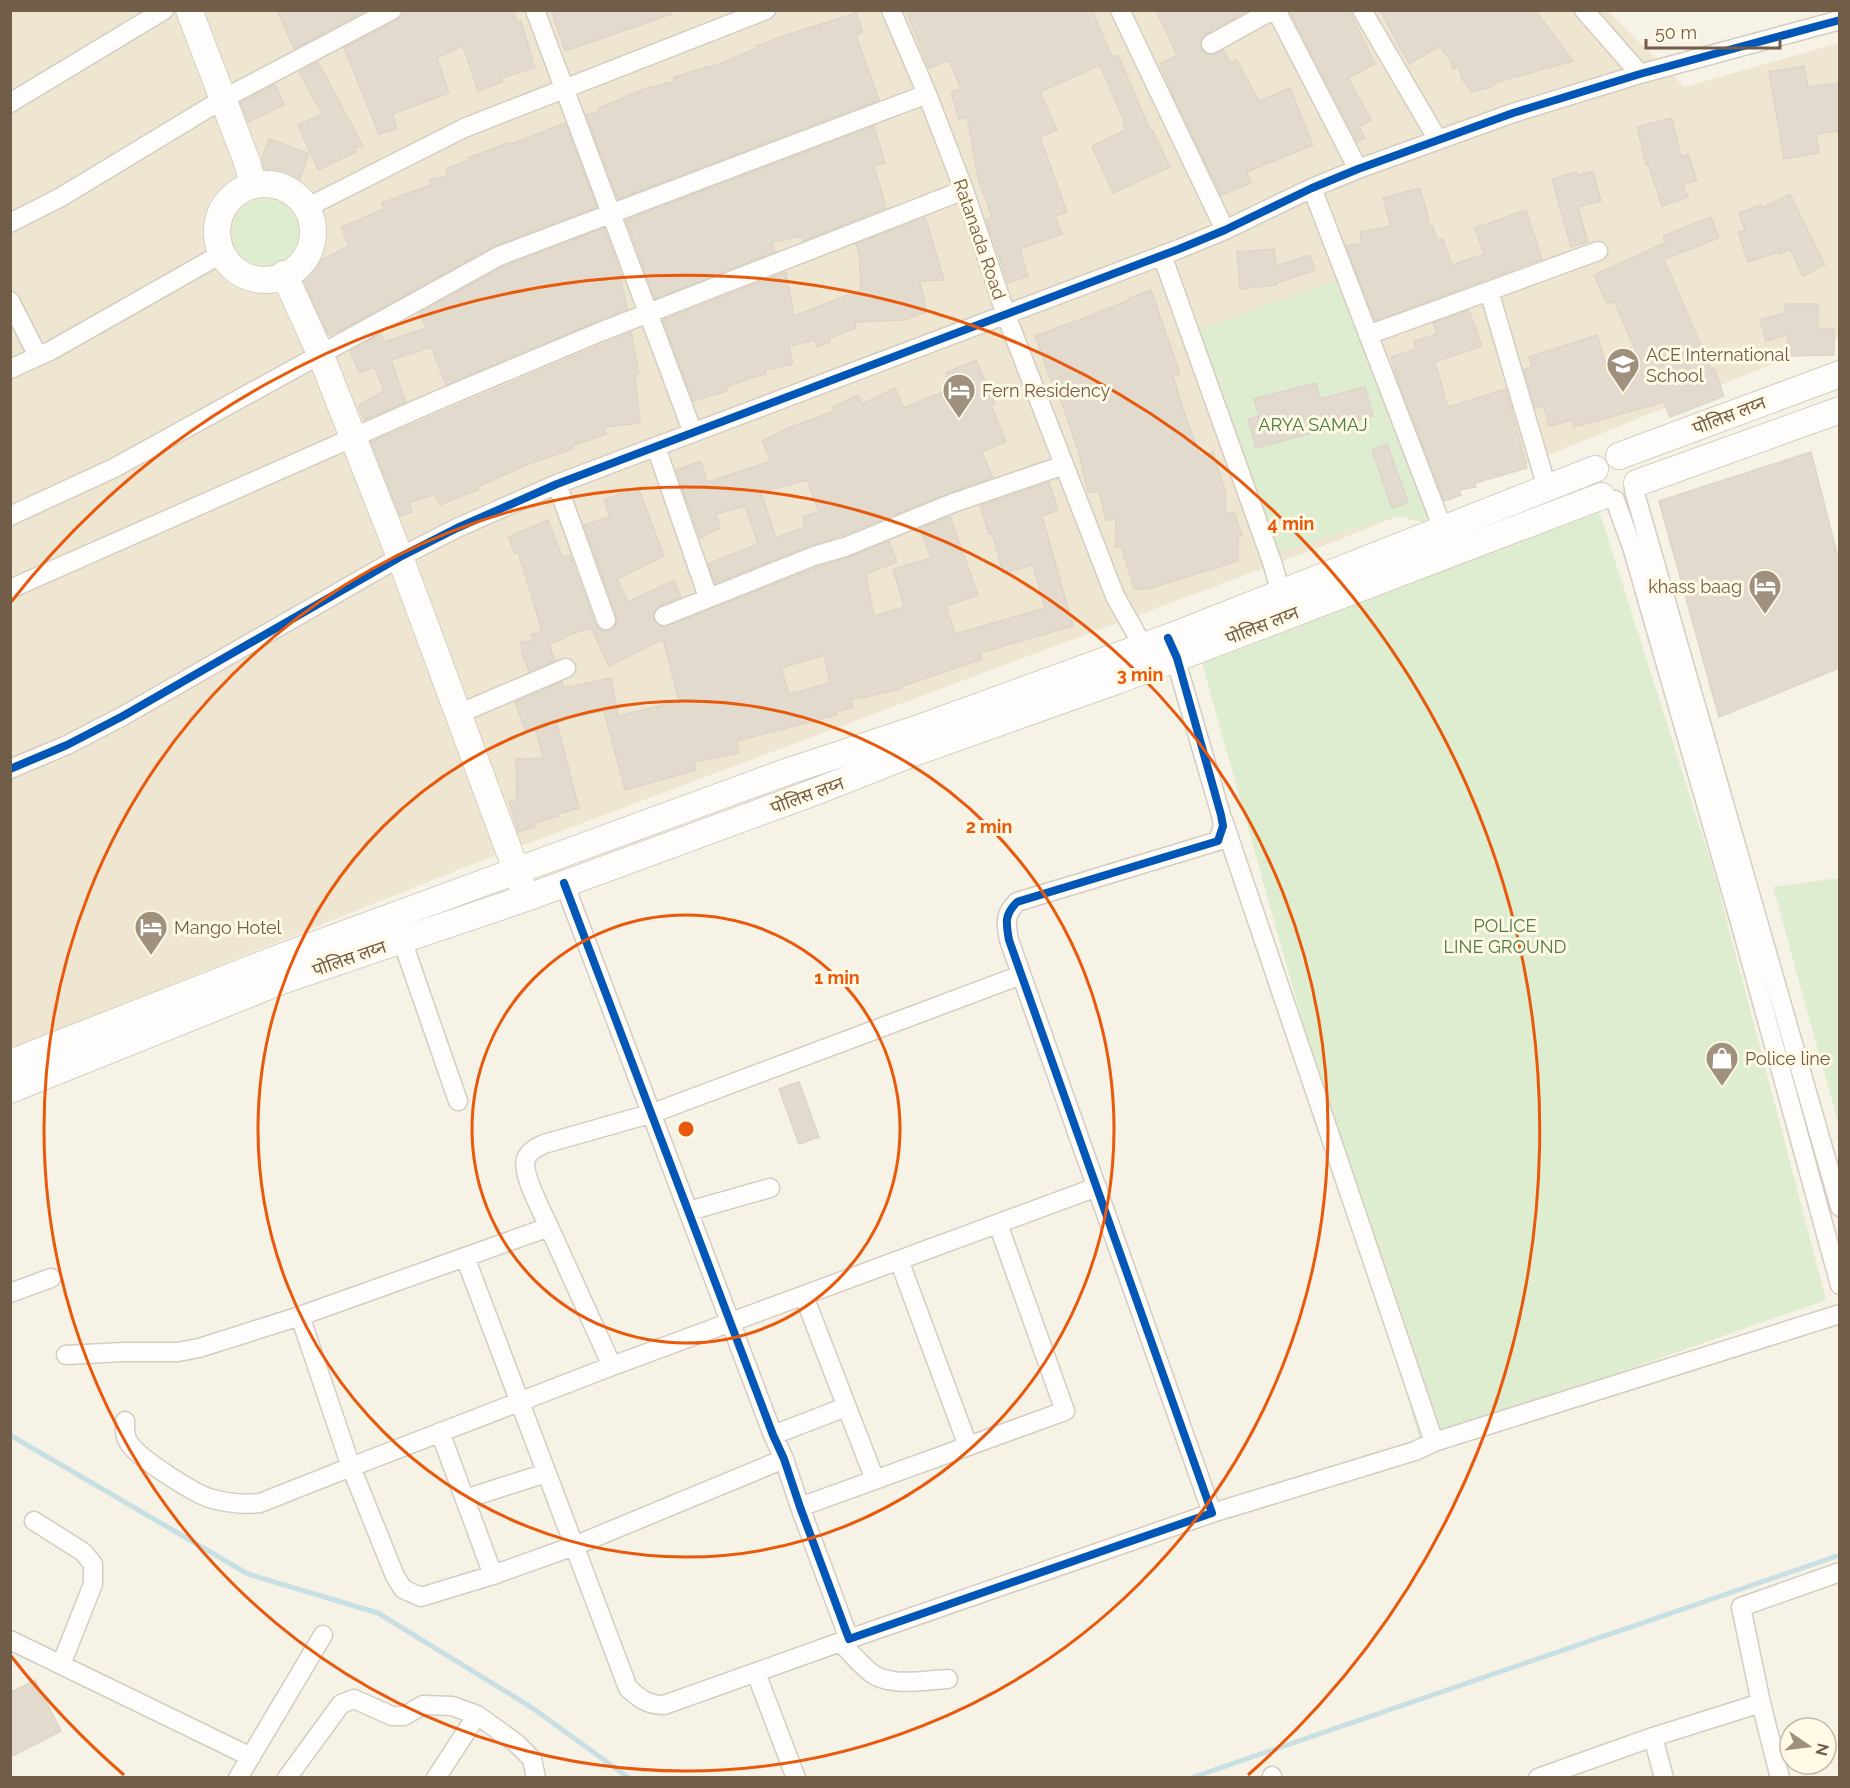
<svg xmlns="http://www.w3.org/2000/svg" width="1850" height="1788" viewBox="0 0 1850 1788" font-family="Raleway,'Noto Sans Devanagari',sans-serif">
<rect width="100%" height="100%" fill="#f6f2e5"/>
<path fill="#efe6d2" d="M1607,10L1684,87L1839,43V337L1336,541L475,863L11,1049V11Z"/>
<path fill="#deecd0" d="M232 233a34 34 0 1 1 68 0a34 34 0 1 1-68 0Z
M1346,277L1439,526L1397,516L1273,554L1190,333Z
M1598,507L1714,872L1826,1300L1420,1442L1202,663Z
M1839,878H1840L1839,1126L1773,887Z"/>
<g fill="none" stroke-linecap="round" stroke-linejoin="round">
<path stroke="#c8dfe4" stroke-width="5" d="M10,1435L248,1574L378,1613L531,1707L629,1778
M1191,1778L1840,1555"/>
</g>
<path fill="#e2dacd" stroke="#ded5c8" stroke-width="1.5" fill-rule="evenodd" d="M277,10H367L294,49Z
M403,10H513L517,22L521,21L535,68L501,78L502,82L478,91L463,46L437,58L449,93L393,114L397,129L379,134L344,48L397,20Z
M551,10H672V14L565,51Z
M906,10H1092L1112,57L1118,55L1151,132L1153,131L1170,167L1113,193L1092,146L1126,130L1123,123H1125L1100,65L1040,92L1057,130L1040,137L1067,212L1055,216L1062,234L1020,249L1028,276L1008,283L986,219L992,217L978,178L967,117L959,119L951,92L961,89L949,60L929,68Z
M1156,10H1249L1205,34L1200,43L1201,49L1205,53L1210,55L1223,50L1230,63L1236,59L1259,101L1290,88L1313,145L1247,172L1251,183L1221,195L1172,93L1160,64L1177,55Z
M1289,10H1349L1375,64L1348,78L1371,120L1359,127L1365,138L1357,142Z
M1380,10H1535L1573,61L1497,82L1491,87L1472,92L1462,79L1459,67L1453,69L1450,60L1440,46L1409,64Z
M856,13L863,32L856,35L879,100L618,199L586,115L600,111L599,108L644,89L675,81L674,77L722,63L757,48L756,46L775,40L774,39Z
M318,62L363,146L355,148L356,152L318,170L298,125L322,114L299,72Z
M1804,66L1808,87L1839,83V131L1816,134L1819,153L1784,159L1769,72Z
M275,84L284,105L248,122L240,103Z
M1672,118L1681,157L1688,154L1697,180L1683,185L1688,197L1662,206L1648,164L1646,165L1637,127Z
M565,123L597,207L494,246L342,330L328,335L299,271L349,246L341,227L384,209L382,203L430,185L429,180L448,176L446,169L469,160L468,158L510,142L511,144Z
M874,126L885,163L874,166L886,208L803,241L802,236L772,242L775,252L655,299L626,220Z
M269,139L309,154L299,181L264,168L262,158Z
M1593,171L1601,201L1578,207L1588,242L1571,247L1552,179L1577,172L1578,175Z
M1420,188L1430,225H1432L1438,241L1443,239L1452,265L1484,254L1475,228L1526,210L1542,259L1375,321L1346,246L1362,243L1360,232L1391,226L1383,198Z
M1790,194L1825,265L1803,276L1790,249L1780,254L1779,252L1748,262L1738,232L1745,230L1739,213L1761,205L1762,208Z
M925,217L944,280L919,281L925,300L926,312L904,320L854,322L856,328L829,338L830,342L817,347L815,340L789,346L793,364L765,370L766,374L747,379V380L726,387L727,391L693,401L663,320L786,272L794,316L861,290L859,254L856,244Z
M1711,217L1719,238L1664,259L1711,369L1714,368L1724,396L1670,417L1664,402L1574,427L1573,420L1549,426L1544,406L1535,408L1524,369L1532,367L1529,357L1597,335L1608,372L1641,363L1614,301L1607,304L1594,275L1665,243L1663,236Z
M604,228L619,268L627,309L446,385L431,347L391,360L406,402L364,420L358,406L384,391L374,367L359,373L350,351L381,334L384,342L426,328L419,313L504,266Z
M1274,249L1276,266L1310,255L1315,270L1277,283V285L1240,289L1237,252Z
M1151,290L1180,374L1173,376L1186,418L1200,456L1213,452L1226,494L1225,514L1234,512L1242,535L1238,537V561L1148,589H1134L1121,546L1115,548L1116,518L1106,521L1099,491L1088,493L1079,453L1054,380L1051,381L1035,336L1092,315L1129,300V298Z
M1785,304H1818V329H1834V355L1788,356L1787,335L1766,341L1760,320L1785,313Z
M1469,310L1482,346L1435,362L1448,407L1506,389L1527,468L1475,483L1476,487L1459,490L1461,495L1444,501L1398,381L1391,357L1416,349L1414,341L1437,334L1433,323Z
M631,332L639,374H635L640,423L604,427L606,434L572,446L573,449L531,463L477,487L478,490L463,495L440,505L435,494L409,503L412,512L400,516L371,442Z
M976,360L995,404L991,405L1006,441L982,452L993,478L949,493L841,536L810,546L715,583L708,564L758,544L745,506L716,514L720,528L700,538L676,470L701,461L707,482L771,461L762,441L788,428L835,411L833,407L858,395L862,404L895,388L904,408L952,388L946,373ZM807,480L819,512L803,516L805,527L776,538L761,492Z
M1316,383L1320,399L1365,387L1373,416L1256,448L1248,419L1259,416L1254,399Z
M1387,444L1408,502L1392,508L1372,450Z
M1811,452L1839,561V668L1719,717L1659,501Z
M1049,482L1058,510L1042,516L1073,626L980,653L982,659L900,687L901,689L851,700L853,708L836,712L837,715L737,741L739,753L694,762L696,770L625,790L604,711L556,720L579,808L558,814L559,816L534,823L535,827L518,832L509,802L517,799L516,759L543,758L535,727L525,730L515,702L562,682L564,688L611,678L618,716L679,701L663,639L609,666L591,628L565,636V638L549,644L555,661L529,672L525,659L523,660L521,642L533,640L531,635L542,631L518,552L515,553L508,537L548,520L562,557L570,555L595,624L599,629L605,631L614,628L617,617L584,525L610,517L604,500L638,487L664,556L617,579L628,602L674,580L681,597L659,606L653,614L654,621L663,627L818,567L849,557L889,541L897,562L866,574L874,616L904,607L893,569L931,558L920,528L950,516L978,595L946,606L955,634L1045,608L1033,565L1003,573L992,533L989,534L980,506ZM824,655L830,683L789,694L781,668Z
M799,1082L819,1137L799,1144L779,1089Z
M35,1680L61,1731L10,1757V1693Z"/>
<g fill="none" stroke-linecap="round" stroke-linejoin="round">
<defs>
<path id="street" d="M535,10L693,433
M891,10L927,94L964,190L1006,315L1115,596L1148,655
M1120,10L1225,230
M1276,10L1358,169
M1362,10L1438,140
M1584,10L1640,74
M1211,44L1273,10
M10,103L164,10
M1312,188L1443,529
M306,208L464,128L766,10
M10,223L61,197L223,99L392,10
M1162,255L1272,562L1281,593
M1489,291L1598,251
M10,301L38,356
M1368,335L1489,291L1547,488
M10,369L50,351L223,253
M656,447L708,597
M557,484L606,620
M1634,490L1840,1207
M1615,500L1633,550L1740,922L1840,1285
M10,516L114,468L499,256L927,94
M10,589L438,400L600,332L964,190
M664,616L814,556L845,547L953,503L1064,465
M458,714L566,668
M10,769L67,745L123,716L400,557L457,528L557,484L1179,249L1225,230L1312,188L1358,169L1513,113L1640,74L1840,20
M1223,820L1434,1442
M564,883L773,1435L784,1459L800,1507L849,1639L1212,1513L1009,940C1006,923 1004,915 1017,902L1218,841L1223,826L1221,815L1172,647
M402,940L458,1101
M1021,975L653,1113L544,1144C537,1147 529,1151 526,1159C521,1174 543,1213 549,1227L300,1316L351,1467L612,1366L1097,1187
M689,1211L770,1188
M549,1227L612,1366
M465,1257L628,1688C640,1699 648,1705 664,1705L849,1639
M899,1260L968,1446
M10,1293L51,1278
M804,1296L875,1480
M66,1355L124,1352H178L199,1348L300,1316
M125,1421C125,1429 124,1436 129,1443C138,1458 192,1492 209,1498C226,1503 242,1505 260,1503L351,1467L395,1576L403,1589L421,1597L493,1575L574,1546L784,1459
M440,1432L493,1575
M773,1435L846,1407
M465,1499L546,1473
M800,1507L1065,1411L998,1224
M1212,1513L1415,1451L1434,1442L1840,1314
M34,1521L83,1552L93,1564V1584L61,1665
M10,1640L251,1757
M840,1642C850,1652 859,1663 870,1672C890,1688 924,1680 948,1679
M756,1673L796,1778
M477,1715L516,1743L532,1759L536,1778
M1653,1737L1664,1778
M1272,1776V1778
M238,1778L323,1635
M287,1778L341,1704L354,1699L392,1716H404L423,1705L452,1706L477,1715L436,1778
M1538,1778L1653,1737L1761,1703
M1780,1778L1761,1703L1741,1607L1840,1572"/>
<path id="secondary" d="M189,10L247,162L253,185
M217 232a48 48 0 1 1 96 0a48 48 0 1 1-96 0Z
M284,274L320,353L400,557L522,886
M1619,456L1840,374
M1637,483L1840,410
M10,1063L281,957L789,771L922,727L1172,636L1595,469
M10,1090L284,980L526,898L820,790L919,751L1119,680L1602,496"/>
</defs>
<use href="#street" stroke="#d4cdc1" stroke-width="21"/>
<use href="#secondary" stroke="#d6cfc2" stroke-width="28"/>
<use href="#street" stroke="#fefdfb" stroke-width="18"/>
<use href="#secondary" stroke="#fefdfb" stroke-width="26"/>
<defs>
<path id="cycleway" d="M10,769L67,745L123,716L400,557L457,528L557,484L1179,249L1225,230L1312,188L1358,169L1513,113L1640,74L1840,20
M564,883L773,1435L784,1459L800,1507L849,1639L1212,1513L1009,940C1006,923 1004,915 1017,902L1218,841L1223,826L1221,815L1177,658L1168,638"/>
</defs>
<use href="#cycleway" stroke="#fff9e5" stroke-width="11"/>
<use href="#cycleway" stroke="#0057b8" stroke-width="8"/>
</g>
<g fill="none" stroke="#e8590c" stroke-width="3">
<circle cx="686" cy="1129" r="214"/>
<circle cx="686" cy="1129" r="428"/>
<circle cx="686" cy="1129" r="642"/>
<path d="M124 1775A856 856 0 0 1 11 1656M11 602A856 856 0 1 1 1248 1775"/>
</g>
<defs>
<symbol id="school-pin" viewBox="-11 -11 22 30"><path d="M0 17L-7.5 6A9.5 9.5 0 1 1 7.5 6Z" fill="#a0917f" stroke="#fff9e5"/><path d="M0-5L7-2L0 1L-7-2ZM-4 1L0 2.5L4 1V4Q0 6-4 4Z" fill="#fff"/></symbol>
<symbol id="hotel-pin" viewBox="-11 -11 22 30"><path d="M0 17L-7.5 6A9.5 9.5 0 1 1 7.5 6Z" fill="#a0917f" stroke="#fff9e5"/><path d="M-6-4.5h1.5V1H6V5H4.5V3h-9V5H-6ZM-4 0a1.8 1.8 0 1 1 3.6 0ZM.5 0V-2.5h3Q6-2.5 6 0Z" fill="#fff"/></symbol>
<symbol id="shop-pin" viewBox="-11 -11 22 30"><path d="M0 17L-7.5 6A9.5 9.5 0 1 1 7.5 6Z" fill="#a0917f" stroke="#fff9e5"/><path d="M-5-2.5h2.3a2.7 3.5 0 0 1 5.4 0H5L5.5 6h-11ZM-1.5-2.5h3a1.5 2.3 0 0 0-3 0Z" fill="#fff"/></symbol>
</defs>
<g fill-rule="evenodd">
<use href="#school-pin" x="1604" y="345" width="38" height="52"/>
<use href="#hotel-pin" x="940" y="371" width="38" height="52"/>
<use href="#hotel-pin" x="1746" y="567" width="38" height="52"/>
<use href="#hotel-pin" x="132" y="908" width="38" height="52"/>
<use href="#shop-pin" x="1703" y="1039" width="38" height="52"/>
</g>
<g text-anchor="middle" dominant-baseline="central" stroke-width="6" stroke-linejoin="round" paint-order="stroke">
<g font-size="18" fill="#725d48" stroke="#fff9e5">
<text transform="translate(980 239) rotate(71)">Ratanada Road</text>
<text transform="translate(1729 415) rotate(-21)">पोलिस लय्न</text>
<text transform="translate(1262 625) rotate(-21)">पोलिस लय्न</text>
<text transform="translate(807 795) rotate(-20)">पोलिस लय्न</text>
<text transform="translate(349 958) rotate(-19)">पोलिस लय्न</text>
</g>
<g font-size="18" fill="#725d48" stroke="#fff9e5" text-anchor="start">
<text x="1646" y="354">ACE International<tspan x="1646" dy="21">School</tspan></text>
<text x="982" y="390">Fern Residency</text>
<text x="1742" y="586" text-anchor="end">khass baag</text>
<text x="174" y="927">Mango Hotel</text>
<text x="1745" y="1058">Police line</text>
</g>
<g font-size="18" fill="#4c7d42" stroke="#fff9e5">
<text x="1313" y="424">ARYA SAMAJ</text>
<text x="1505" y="925">POLICE<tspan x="1505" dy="21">LINE GROUND</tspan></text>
</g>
</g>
<circle cx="686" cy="1129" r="9" fill="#e8590c" stroke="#fff9e5" stroke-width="3"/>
<g font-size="18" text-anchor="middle" font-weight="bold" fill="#e8590c" stroke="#fff9e5" stroke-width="6" stroke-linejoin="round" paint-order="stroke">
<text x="1291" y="530">4 min</text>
<text x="1140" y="681">3 min</text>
<text x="989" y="833">2 min</text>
<text x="837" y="984">1 min</text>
</g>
<rect width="1850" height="1788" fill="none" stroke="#725d48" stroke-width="24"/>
<g transform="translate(1808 1746) rotate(104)"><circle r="28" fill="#fff9e5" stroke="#c7bba6" stroke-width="1.5"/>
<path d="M0-4.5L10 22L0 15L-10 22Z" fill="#a0917f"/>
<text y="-9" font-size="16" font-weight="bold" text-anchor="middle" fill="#725d48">N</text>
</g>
<path d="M1646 39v9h134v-9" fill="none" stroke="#725d48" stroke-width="3"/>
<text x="1655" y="39" font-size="18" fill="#725d48" stroke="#fff9e5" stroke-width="4.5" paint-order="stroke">50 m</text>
</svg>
